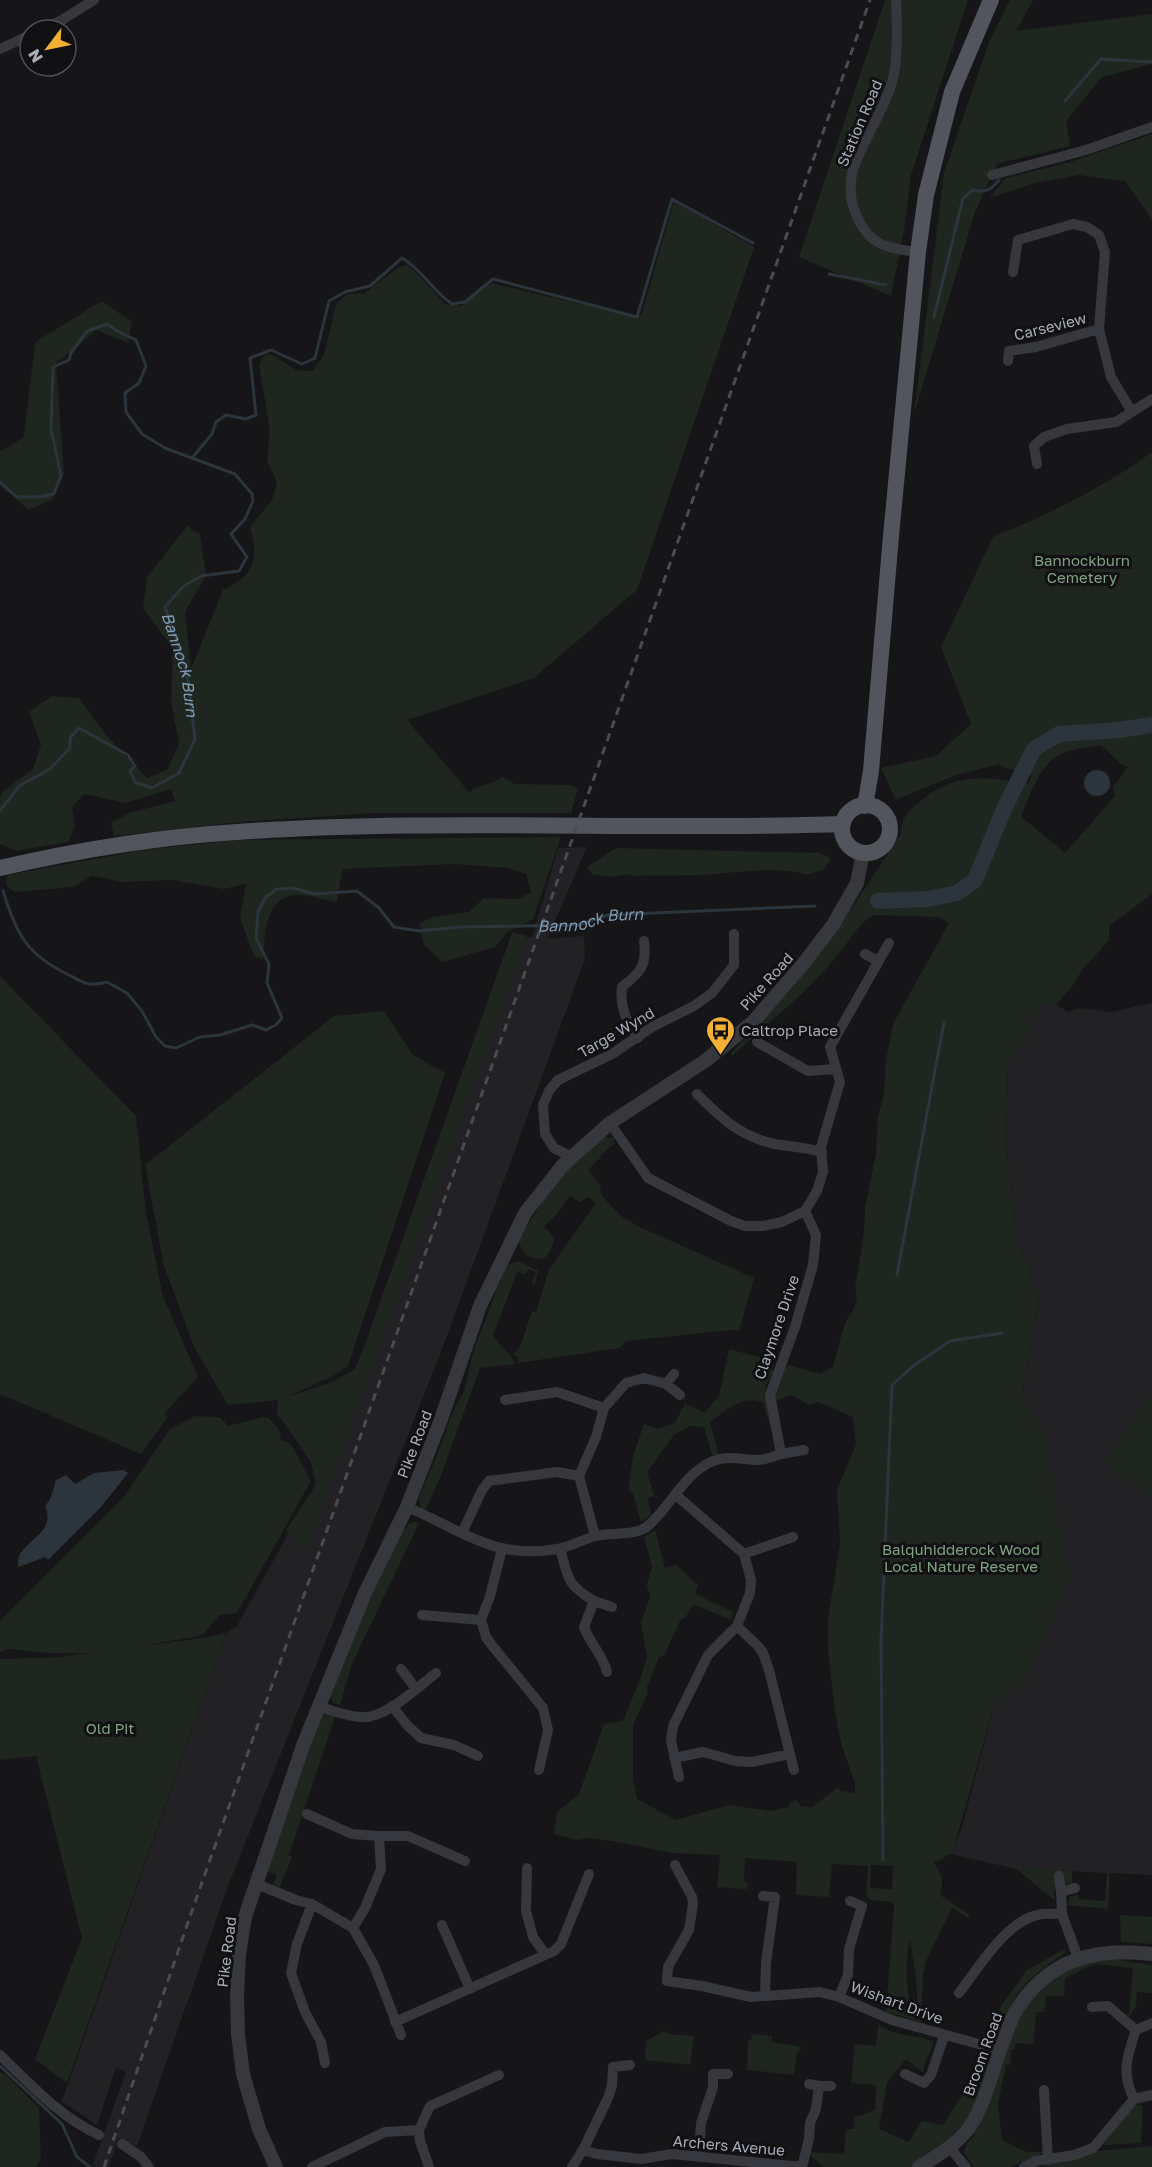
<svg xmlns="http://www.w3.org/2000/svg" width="1152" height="2167" viewBox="0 0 1152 2167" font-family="'Golos Text',sans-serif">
<rect width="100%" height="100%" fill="#161618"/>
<path fill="#222225" d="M587,847L547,939L584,936L585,959L441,1352L228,1886L137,2146L118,2138L109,2167H92L126,2072L116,2067L97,2125L62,2101L226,1633L237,1626L313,1489L507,947L511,939L532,937L558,848Z
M1046,1003L1056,1005L1069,1012L1080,1008L1111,1012L1152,1003V1875L1017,1869L950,1854L961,1831L994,1706L1025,1682L1045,1437L1022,1393L1038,1304L1029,1267L1018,1246L1006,1146L1008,1060L1031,1033L1025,1020Z"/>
<path fill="#1e261f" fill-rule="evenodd" d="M885,0H968L911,175L904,231L891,296L799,257Z
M1010,0H1033L1016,31L1152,14V64L1102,77L1066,121L1070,146L997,164L975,212L914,414L944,173L989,42Z
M1152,134V219L1125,181L1079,175L1035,183L989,198L1006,178L1070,162Z
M674,201L754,247L637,590L534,678L407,720L469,792C480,784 492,785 503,777L515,784L571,785L578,789L571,813H374L238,822L114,836L111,823L129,813L175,801L171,789L125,803L85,794L72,806L75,827L68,842L16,851L0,844V798L2,792L33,769L41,745L29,712L52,696L79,698L106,735L147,778L167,770L179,744L171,700L173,649L143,608L147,577L187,526L200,534L206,575L185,612L191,669L223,590C255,574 259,561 250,527L272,500L277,482L267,461L270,431L259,364L265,354L273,355L296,370L313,371L324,355L336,304L347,294L365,293L397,268L407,265L418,274L445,304L461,306L491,283L636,317L642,313Z
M102,301L132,322L128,343L97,330L56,363L64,474L52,499L29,510L0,486V450L2,451L24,437L35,342Z
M1152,452V894L1109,926V940L1082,970L1074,984L1056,1005L1046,1003L1025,1020L1031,1033L1008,1060L1006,1146L1018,1246L1029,1267L1038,1304L1022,1393L1045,1437L1069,1577L1025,1682L994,1706L954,1847L950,1854L934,1863C942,1874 944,1881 940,1895L970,1915L968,1918L952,1908L926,1961L923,1976L921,2022L886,2012L894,1906L892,1902L871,1900L866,1896L868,1866L832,1864L829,1897L796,1895L797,1862L745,1858L744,1882L748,1883L747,1889L717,1887L720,1855L672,1853L612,1841L588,1838L577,1840L554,1834L557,1812L579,1794L604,1724L623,1721L639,1682L647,1657L641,1623L650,1597L647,1585L652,1567L644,1537L655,1530L665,1568L676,1565L698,1585L695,1594L733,1612L731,1620L693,1604L686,1617L680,1621L664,1656L659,1657L647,1687L648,1693L633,1725V1779L637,1799L676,1820L729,1805L770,1811L788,1807L792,1801L797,1800L800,1806L812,1807L839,1787L840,1791L855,1793V1784L841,1743L834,1704L828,1648V1619L840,1543L837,1490L856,1444L853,1417L818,1402L809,1405L792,1395L773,1402L782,1371L789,1365L820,1374L833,1367C837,1353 840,1337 845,1324C851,1310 860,1306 855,1288L864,1232L865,1208L876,1154L878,1117L884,1094L886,1060L893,1024L949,923L938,917L875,915C860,921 853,936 843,948C811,990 770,1021 732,1056L731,1053L793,987L833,936L901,834C903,815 907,812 922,800C956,771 988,777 1028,784L1032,774L1001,767L1000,764L956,775L896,800L881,768L936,756L971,724L941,647L993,537C1048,515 1104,487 1152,452ZM1101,745L1121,764L1128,767L1113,787L1115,796L1065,853L1021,816C1032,792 1040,759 1069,751C1080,748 1091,747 1101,745ZM871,1865L893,1866L892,1889L870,1888ZM910,1939L916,1977L918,2017H914C906,1993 904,1964 910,1939Z
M561,837L533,919L509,931L495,947L442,962L424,945L419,924L432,917L469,912L484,898L519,899L531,892L526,874L508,868L454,864L342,869L337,902C324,900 308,894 295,895C264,897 265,938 263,960L254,956L240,918L246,884L223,889L173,880L124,882L92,876L72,887L14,892L6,885L7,875L143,850L238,840Z
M616,848L820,853L831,859L824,869L808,875C776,865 729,874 695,875C675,876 654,875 634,876L627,874L612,877L592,874L587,867Z
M512,933L527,935L305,1553L286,1530L316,1485L311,1462L277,1413L278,1400L228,1405L194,1347L164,1266L145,1165L334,1016L384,1011L413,1055L445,1073L348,1366L335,1375L287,1397L332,1382L355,1369L372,1327Z
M0,976L136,1116L146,1213L163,1296L198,1377L164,1414L168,1417L141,1454L0,1394Z
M605,1137L614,1138L613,1140L615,1143L600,1156L601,1157L588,1170L600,1184L601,1195L622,1217L640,1227L754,1278L739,1331L731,1330L626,1341L619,1348L518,1363V1358L513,1354L520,1347L532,1311L536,1312L549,1269L596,1203L589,1197L583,1199L580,1202L570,1196L552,1220L550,1219L544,1227C558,1238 555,1243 546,1257C532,1263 519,1253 519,1238L558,1178L599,1139Z
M519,1261L538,1271L535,1285L532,1282L536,1272L529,1269L525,1275L517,1272L493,1336L514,1360L515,1364L480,1368L440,1478L425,1511L421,1509L419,1501L420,1495L438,1453L452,1414L464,1391L473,1353L505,1267L508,1264Z
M729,1349L770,1360L767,1367L774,1371L765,1386L772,1422L770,1426L763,1402C742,1395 726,1409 710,1423L719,1455H712L704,1427L690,1426L674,1435L647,1472L654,1496L648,1498L651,1515L641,1522L633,1493L628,1490L633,1456L644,1424L657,1429L675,1423L685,1403L704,1413L719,1396Z
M1152,1395V1497L1104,1462Z
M195,1416L220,1417L228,1426L263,1417L269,1418L279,1430L281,1440L291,1444L311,1481L237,1613L219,1615L204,1634L194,1637L141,1646L203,1638L226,1633L67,2083L35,2059L82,1938L36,1756L0,1760V1659L62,1657L89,1653H47L9,1649L0,1652V1621L123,1498L170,1429Z
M414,1522L419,1523L352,1664L340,1705L333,1703L329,1694L364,1611L401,1533L408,1525Z
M324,1715H332L335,1717L289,1855L292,1857L280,1887L274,1884L277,1875L265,1870L319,1720Z
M1017,1869L1072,1870V1884L1065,1883L1061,1874L1054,1876L1056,1889L1054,1890L1055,1901Z
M1107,1872L1110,1873L1108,1909L1068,1905L1070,1896L1078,1895V1899L1105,1901Z
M1120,1915L1152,1917V1944L1121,1942Z
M1066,1948L1065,1953C1045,1966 1026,1980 1013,2001C1006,2011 1001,2032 990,2036L1001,2006L1027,1970Z
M1104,1958L1152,1965V1993L1137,1992L1136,2007L1129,2017L1126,2015L1129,2014L1133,1968L1094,1964L1065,1978L1064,1996H1046L1044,2012H1036L1033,2044L1015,2043V2049L1011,2050L1010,2065H1006L998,2104L1002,2140L1027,2152H1042L1041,2154L1010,2167H974L964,2152L966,2144L975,2135L972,2133C992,2108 996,2081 1005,2052C1015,2021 1032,1991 1060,1973C1073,1965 1090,1962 1104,1958Z
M879,2024C895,2038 913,2033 932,2041C936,2050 922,2059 924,2073L906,2059L887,2083L879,2129L909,2142L922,2121L943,2125L971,2080L978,2055L983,2056L987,2067L973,2112L943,2147L911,2167H824L813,2158L810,2152L844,2154L846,2129H853L855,2117L875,2110L876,2085L851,2083L855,2044L875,2046Z
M664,2031L668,2034L694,2036L690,2065L645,2060L646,2041Z
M752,2034L772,2036V2042L801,2047L800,2051L797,2052L794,2075L747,2070L748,2040H751Z
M0,2072L7,2076L39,2108L41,2160L35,2167H0Z
M1138,2104L1143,2107L1141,2143L1105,2145L1104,2143L1130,2108Z
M1152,2146V2167H1041L1097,2151Z"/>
<path fill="#2c353c" d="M1084 783a13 13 0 1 1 26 0a13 13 0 1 1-26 0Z
M123,1470L128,1473L101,1507L48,1560L45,1557L19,1567C11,1543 59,1536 45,1507L51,1497L56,1480L66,1475L75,1484L94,1473Z"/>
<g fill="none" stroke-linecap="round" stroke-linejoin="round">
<g stroke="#2c353c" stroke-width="3">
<path d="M1065,101L1101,59L1152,62"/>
<path d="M829,274L886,285"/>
<path d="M934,317L963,198L973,190C985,193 991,190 999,180"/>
<path d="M192,458L212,434L216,422L226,415L246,419L256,415L250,358L271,350L302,364L315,358L329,301L345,292L370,286L402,258C424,271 432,291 452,304L465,302L493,279L637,317L672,199L753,243"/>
<path id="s1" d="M0,482L17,497H38L54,494L61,476L51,429L53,367L69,360L71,353L87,331L107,324L119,332L136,340L146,366L139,383L125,393L126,412L142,434L165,448L235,474L252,494L253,501L245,519L231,534L247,557L239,571L201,576L184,586L165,607L187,673L195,739L179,773L152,788L135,782L130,771L135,766L128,755L79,728L70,738V748L50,769L19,786L0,811"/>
<path id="s2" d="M3,891C16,933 26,954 67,974C85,983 87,987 107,982L127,993L142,1011L156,1037L165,1046L176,1048L200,1037L220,1035L252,1025L266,1030L276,1025L282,1018L267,983L269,964L256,938L258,912L265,898L277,889L294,888L314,894L357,891L379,908L394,927L419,931L459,927L579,925L608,915L815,906"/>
<path d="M897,1275L944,1022"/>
<path d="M883,1860L881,1641L892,1385L913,1366L950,1341L1002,1333"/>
<path d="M0,2066L62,2124L77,2157L90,2167"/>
</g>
<path stroke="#2c353c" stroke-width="16" d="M878,901L927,899L957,893L975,880L1004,809L1034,749L1059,734L1119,730L1152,725"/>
<path stroke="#37383d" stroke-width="10" d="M896,0C897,21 898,63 892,82C883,113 863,140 853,170C850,180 850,196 853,206C865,243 882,248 918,252
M40,30L62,20L94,0
M0,49L30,35
M992,175L1086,150L1152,127
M1013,272L1018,240L1073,224L1087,227L1099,235L1105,252L1099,329L1111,377L1132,412
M1008,361L1009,351L1036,347L1099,329
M1037,464L1034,446L1044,437L1067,429L1116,422L1152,399
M865,954L878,961
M638,1038C627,1022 619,1006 622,987C641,972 647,966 644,941
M757,1042L808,1071L836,1069
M697,1094C721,1118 741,1137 775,1144C792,1147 806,1147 822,1152
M610,1123L648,1178L731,1221L745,1226H762L782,1222L805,1211L817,1191L823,1172L821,1147L840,1082L830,1047L889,943
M572,1157L554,1148L545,1134L543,1105L549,1091L558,1080L612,1054L652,1027L694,1006L712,993L734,965V934
M666,1384L674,1374
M505,1400L557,1392L604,1408
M781,1454L804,1450
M676,1495L744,1554L751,1580L750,1593L737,1626L708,1655L673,1726L671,1741L679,1777
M407,1507C462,1530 493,1560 557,1549C571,1547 583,1539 596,1536C612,1532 636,1537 649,1525C671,1505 685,1473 713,1461C728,1455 744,1460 758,1460C766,1460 774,1456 781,1454L770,1395L795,1327L813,1265L816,1235L805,1211
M462,1533L482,1490L489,1481L557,1472L579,1476
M595,1536L579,1476L596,1437L604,1408L626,1383L644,1378L666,1384L680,1395
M502,1549L490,1596L481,1620L486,1637L491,1644L543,1708L548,1730L539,1770
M560,1549C569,1579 566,1584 594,1601L584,1627C590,1644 602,1653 607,1672
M744,1554L793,1537
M594,1601L612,1607
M422,1615L481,1620
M737,1626L758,1646L763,1653L769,1670L794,1770
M401,1669L416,1689
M392,1706L407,1725L421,1738L454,1745L478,1756
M318,1707C332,1710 346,1716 360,1717C384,1720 417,1688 436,1673
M674,1758L703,1752L735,1761L752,1762L790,1754
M307,1814L352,1834L379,1836L381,1869L365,1908L353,1928
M379,1836H408L465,1861
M675,1865L692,1897L693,1904L689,1930L668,1967L667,1981L702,1986L751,1997L820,1992L839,1997L892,2020L1000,2050
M527,1868L526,1911L533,1937L545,1954
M1059,1876L1061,1892
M257,1884L296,1900L312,1904L353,1928L374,1965L401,2035
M763,1896L775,1897L766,1963L765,1995
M312,1904L297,1944L291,1973L305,2012L321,2042L325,2063
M1062,1914L1061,1892L1075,1888
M442,1925L470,1989
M959,1993C978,1969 1006,1921 1038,1915C1045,1913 1054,1914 1062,1914L1078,1958
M839,1997L848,1975L849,1949L862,1906L850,1901
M1092,2007L1108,2006L1136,2030L1152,2023
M395,2022L554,1951L561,1944L589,1874
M0,2055C31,2085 60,2117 99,2135
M905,2074L924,2083L931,2075L944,2036
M819,2086H831
M1044,2090L1048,2160
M1134,2099C1121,2073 1127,2056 1136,2030
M419,2130L430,2106L499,2075
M122,2144L141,2157L149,2167
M950,2148L966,2167
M583,2150L597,2154L641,2159L672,2154L802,2167
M699,2156L701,2123L713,2087V2074H728
M312,2167L385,2132L419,2130L420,2141L429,2167
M572,2167L583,2150L608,2098L612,2086L613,2067L630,2065
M802,2167L809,2139L810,2123L816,2109L819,2086L809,2084
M1024,2167L1036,2161L1074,2155L1093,2148L1134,2099L1152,2095"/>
<path stroke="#37383d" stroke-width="14" d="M276,2167L259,2129L243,2074L238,2034L237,1995L239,1955L245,1917L304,1743L365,1593L407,1507L440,1422L480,1306L525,1213L563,1165L610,1123L705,1061L753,1022L803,964L833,925L857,883L863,853
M919,2167C940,2154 962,2142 974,2120C987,2097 992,2072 1001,2047C1006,2035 1010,2020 1017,2009C1049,1959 1096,1947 1152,1954"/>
<path stroke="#53555c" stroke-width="16" d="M842 829a24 24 0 1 1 48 0a24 24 0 1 1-48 0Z
M865,806L871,771L891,536L918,252L926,195L952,92L991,0
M0,868C78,850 157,837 237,832C439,818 641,831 843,824"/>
<path stroke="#4a4c52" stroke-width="3" stroke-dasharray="8 6" stroke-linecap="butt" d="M104,2167L194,1905L870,0"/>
</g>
<defs>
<symbol id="bus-pin" viewBox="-11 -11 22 30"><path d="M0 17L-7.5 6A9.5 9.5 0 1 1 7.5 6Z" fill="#f2b134" stroke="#111113"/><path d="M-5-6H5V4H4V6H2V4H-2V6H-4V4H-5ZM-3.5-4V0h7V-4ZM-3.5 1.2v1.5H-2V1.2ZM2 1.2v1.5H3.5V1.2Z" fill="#111"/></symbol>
</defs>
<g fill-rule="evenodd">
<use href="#bus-pin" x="704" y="1014" width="33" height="45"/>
</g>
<g text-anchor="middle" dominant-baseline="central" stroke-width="6" stroke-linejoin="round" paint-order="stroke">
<g font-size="15" fill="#a8adb8" stroke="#111113">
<text transform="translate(859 123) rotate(-67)">Station Road</text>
<text transform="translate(1050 326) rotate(-14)">Carseview</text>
<text transform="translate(766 981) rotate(-48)">Pike Road</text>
<text transform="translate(616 1032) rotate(-30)">Targe Wynd</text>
<text transform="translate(776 1327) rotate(-71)">Claymore Drive</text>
<text transform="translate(414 1444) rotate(-69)">Pike Road</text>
<text transform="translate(226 1952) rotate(-83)">Pike Road</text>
<text transform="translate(897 2002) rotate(20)">Wishart Drive</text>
<text transform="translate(982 2054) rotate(-70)">Broom Road</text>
<text transform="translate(729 2145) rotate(5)">Archers Avenue</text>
</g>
<g font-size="15" fill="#7fa381" stroke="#111113">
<text x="1082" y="560">Bannockburn<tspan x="1082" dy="17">Cemetery</tspan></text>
<text x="961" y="1549">Balquhidderock Wood<tspan x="961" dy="17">Local Nature Reserve</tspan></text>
<text x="110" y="1728">Old Pit</text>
</g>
<g font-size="15" fill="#a8adb8" stroke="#111113" text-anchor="start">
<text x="741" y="1030">Caltrop Place</text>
</g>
<g font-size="16" font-style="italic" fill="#7f9bb3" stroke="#111113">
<text stroke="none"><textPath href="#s1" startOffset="771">Bannock Burn</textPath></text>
<text stroke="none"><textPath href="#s2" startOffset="840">Bannock Burn</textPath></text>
</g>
</g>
<g transform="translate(48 48) rotate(238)"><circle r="28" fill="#111113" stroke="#4d4f55" stroke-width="1.5"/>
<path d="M0-4.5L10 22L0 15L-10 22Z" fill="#f2b134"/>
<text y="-9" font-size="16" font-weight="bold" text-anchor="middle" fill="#a8adb8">N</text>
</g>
</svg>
